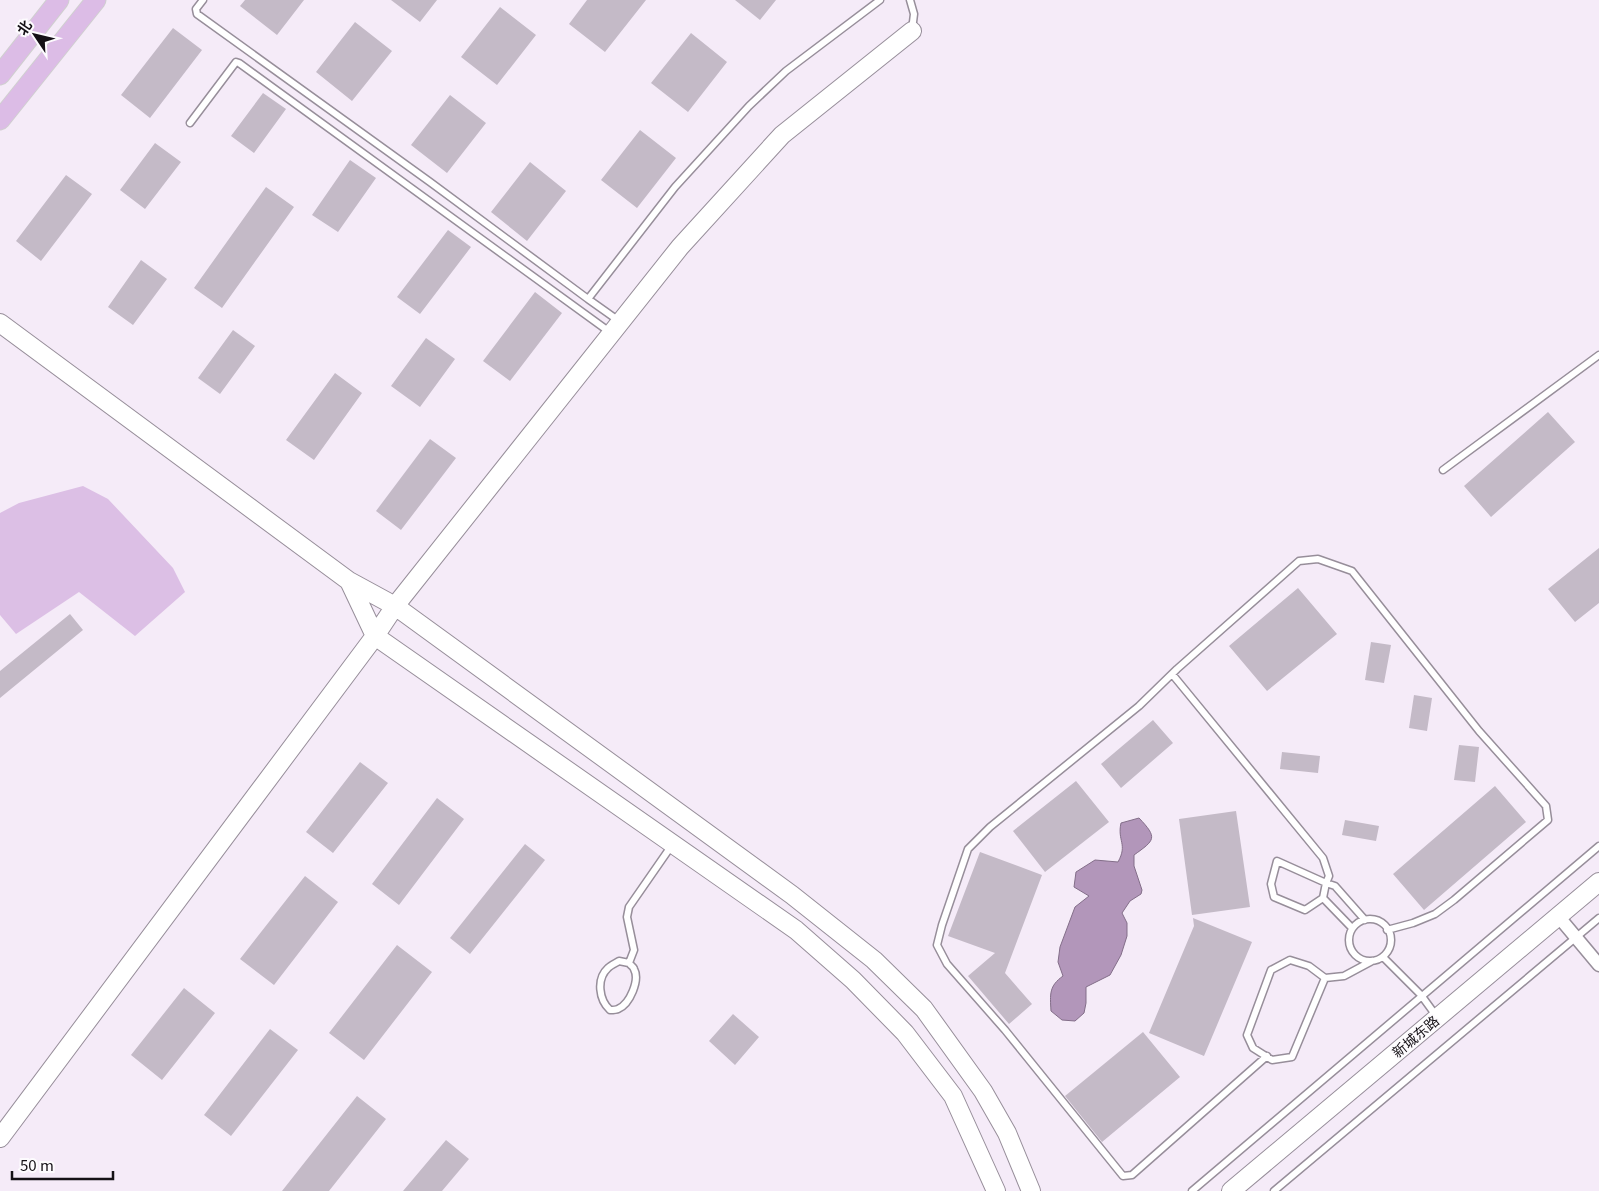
<svg xmlns="http://www.w3.org/2000/svg" width="1599" height="1191" viewBox="0 0 1599 1191" font-family="Georgia,'Noto Sans SC',serif">
<rect width="100%" height="100%" fill="#f5ebf8"/>
<path fill="#dcbfe5" d="M83,486L108,499L173,568L185,592L135,636L79,592L16,634L0,615V513L19,503Z"/>
<path fill="#b296ba" stroke="#836e89" d="M1139,818C1158,838 1155,840 1134,855V866L1142,890L1141,894L1130,901L1122,913L1127,923V936L1121,955L1110,975L1086,987V1003L1084,1013L1075,1021L1062,1020L1051,1011C1050,994 1049,986 1063,976L1058,962L1060,947L1075,907L1089,896L1074,887L1076,872L1095,860L1118,862C1128,844 1117,841 1121,823Z"/>
<path fill="#c4bac7" d="M245,0H304L277,35L240,6Z
M391,0H437L420,22Z
M587,0H646L605,52L569,24Z
M735,0H776L760,20Z
M500,7L536,35L497,85L461,57Z
M355,22L392,51L352,101L316,72Z
M173,28L202,50L150,118L121,95Z
M691,33L727,62L688,112L651,83Z
M263,93L286,109L254,153L231,136Z
M450,95L486,123L447,173L411,145Z
M640,130L676,158L637,208L601,180Z
M155,143L181,162L145,209L120,190Z
M350,160L376,178L338,232L312,215Z
M530,162L566,191L527,241L491,212Z
M66,175L92,194L41,261L16,241Z
M266,187L294,207L222,308L194,288Z
M448,230L471,247L420,314L397,297Z
M141,260L167,279L133,325L108,307Z
M535,292L562,313L510,381L483,361Z
M233,330L255,346L220,394L198,378Z
M426,338L455,359L420,407L391,386Z
M335,373L362,393L314,460L286,440Z
M1548,412L1575,442L1491,517L1464,486Z
M430,439L456,458L401,530L376,511Z
M1599,548V603L1575,622L1548,589Z
M1298,588L1337,634L1267,691L1229,646Z
M70,614L83,630L0,698V671Z
M1371,642L1391,645L1384,683L1365,680Z
M1414,695L1432,698L1427,731L1409,728Z
M1153,720L1173,743L1121,788L1101,764Z
M1459,745L1479,747L1475,782L1454,780Z
M1282,752L1320,756L1318,773L1280,769Z
M360,762L388,783L333,853L306,832Z
M1076,781L1109,822L1045,872L1013,831Z
M1495,786L1526,822L1424,910L1393,874Z
M437,798L464,819L399,905L372,884Z
M1236,811L1250,907L1192,915L1179,819Z
M1345,820L1379,826L1376,841L1342,835Z
M525,844L545,860L470,954L450,938Z
M980,852L1042,875L1005,973L1032,1004L1009,1024L968,976L995,953L948,936Z
M305,876L338,902L274,985L240,959Z
M1193,918L1252,942L1204,1056L1149,1033L1194,926Z
M397,945L432,972L364,1060L329,1033Z
M184,988L215,1013L162,1080L131,1055Z
M733,1014L759,1037L735,1065L709,1041Z
M270,1029L298,1050L231,1136L204,1115Z
M1143,1032L1180,1077L1102,1142L1065,1096Z
M357,1096L386,1119L329,1191H282Z
M446,1140L469,1159L442,1191H403Z"/>
<g fill="none" stroke-linecap="round" stroke-linejoin="round">
<defs>
<path id="lane" d="M203,0L196,9L197,14L430,182L588,299
M910,0L914,14L912,30
M190,123L236,62L239,63L611,333
M619,321L588,299L675,187L749,106L786,71L880,0
M1443,470L1599,355
M1172,674L1323,858L1329,876L1326,883L1277,861L1271,884L1274,897L1305,910L1323,898
M1349 940a21 21 0 1 1 42 0a21 21 0 1 1-42 0Z
M1352,928L1323,898L1326,883L1335,886L1365,920
M1383,957L1421,995L1437,1017
M619,961L629,963C630,965 633,966 634,969C640,980 630,1004 618,1009C616,1010 612,1010 610,1010C599,1000 596,979 608,968C611,965 616,963 619,961Z
M629,963L634,950L627,917L629,907L672,845
M1325,978L1292,1057L1272,1060L1253,1048L1247,1035L1271,970L1290,960L1309,966L1325,978L1344,976L1372,961
M1267,1056L1132,1175L1123,1176L1005,1030L947,964L937,945L942,925L968,849L990,827L1139,706L1177,669L1299,561L1318,559L1352,571L1479,731L1546,806L1548,820L1454,900L1435,914L1413,923L1387,930
M1192,1191L1599,846
M1274,1191L1599,918"/>
<path id="street" d="M1558,916L1599,965"/>
<path id="secondary" d="M0,323L349,581
M0,1138L375,636L395,606L680,247L782,135L912,31
M996,1191L953,1096L905,1033L853,980L796,930L375,636L349,581L395,606L792,895L874,960L924,1009L983,1091L1007,1133L1031,1191
M1231,1191L1599,882"/>
<path id="primary" d="M0,75L59,0
M0,120L96,0"/>
</defs>
<use href="#lane" stroke="#978e9a" stroke-width="9"/>
<use href="#street" stroke="#978e9a" stroke-width="15"/>
<use href="#secondary" stroke="#978e9a" stroke-width="20"/>
<use href="#primary" stroke="#d0cfd0" stroke-width="21"/>
<use href="#lane" stroke="#fff" stroke-width="6"/>
<use href="#street" stroke="#fff" stroke-width="12"/>
<use href="#secondary" stroke="#fff" stroke-width="18"/>
<use href="#primary" stroke="#dcbce6" stroke-width="19"/>
</g>
<g text-anchor="middle" dominant-baseline="central" stroke-width="4" stroke-linejoin="round" paint-order="stroke">
<g font-size="14" fill="#151116" stroke="#fdfbfe">
<text transform="translate(1415 1036) rotate(-40)">新城东路</text>
</g>
</g>
<g transform="translate(35 35) rotate(305)" stroke="#fdfbfe" stroke-width="4" paint-order="stroke">
<path d="M0-4L9 19L0 12L-9 19Z" fill="#151116"/>
<text y="-8" font-size="14" font-weight="bold" text-anchor="middle" fill="#151116">北</text>
</g>
<path d="M12 1171v8h101v-8" fill="none" stroke="#151116" stroke-width="2.5"/>
<text x="20" y="1171" font-size="15" fill="#151116" stroke="#fdfbfe" stroke-width="4" paint-order="stroke">50 m</text>
</svg>
